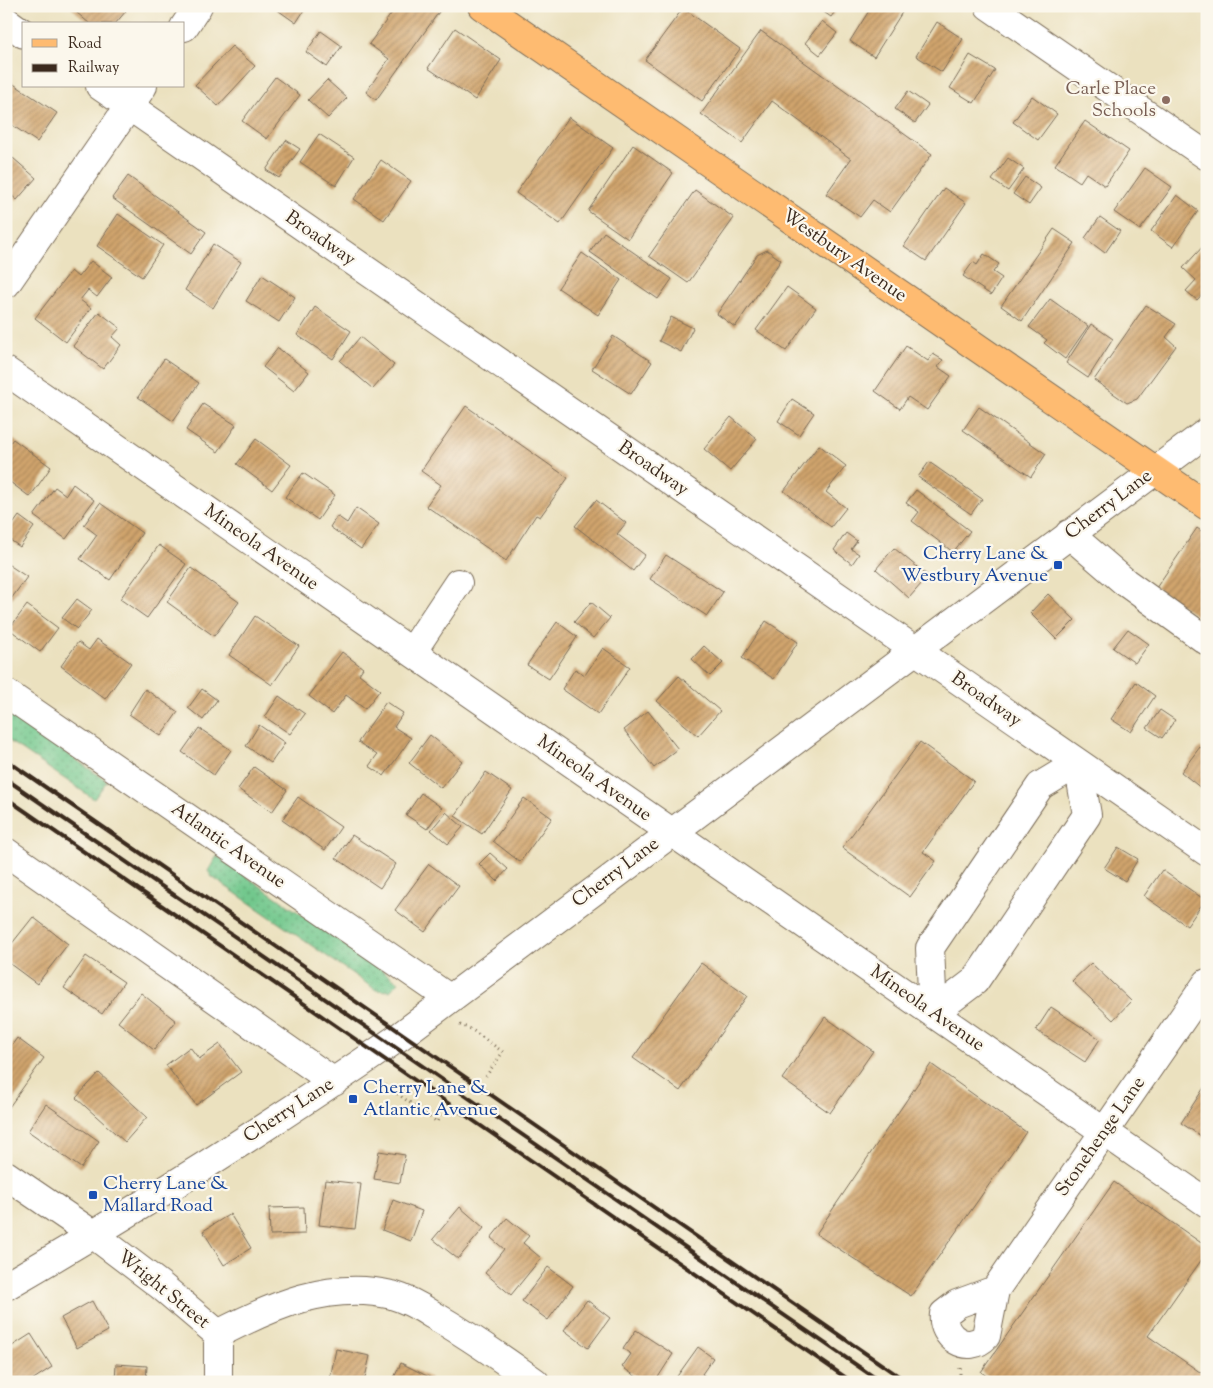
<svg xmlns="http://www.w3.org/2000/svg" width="1213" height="1388" viewBox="0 0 1213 1388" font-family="'Sorts Mill Goudy',serif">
<defs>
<pattern id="grass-dots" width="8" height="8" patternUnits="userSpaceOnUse" patternTransform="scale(1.25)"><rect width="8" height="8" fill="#72c88d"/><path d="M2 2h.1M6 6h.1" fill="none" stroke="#5fa373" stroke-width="1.8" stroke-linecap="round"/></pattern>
<pattern id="building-hatch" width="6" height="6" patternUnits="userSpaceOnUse" patternTransform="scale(1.25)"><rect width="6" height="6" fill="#d0a46d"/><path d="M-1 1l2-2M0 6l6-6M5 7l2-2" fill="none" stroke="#aa8659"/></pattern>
</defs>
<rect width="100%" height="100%" fill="#fbf7ec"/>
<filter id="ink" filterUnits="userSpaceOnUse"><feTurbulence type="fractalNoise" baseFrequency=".02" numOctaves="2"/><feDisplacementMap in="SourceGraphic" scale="10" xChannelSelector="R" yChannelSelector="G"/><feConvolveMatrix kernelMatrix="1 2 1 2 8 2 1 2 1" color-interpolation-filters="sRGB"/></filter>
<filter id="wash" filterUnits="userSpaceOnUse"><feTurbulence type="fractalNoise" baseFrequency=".0096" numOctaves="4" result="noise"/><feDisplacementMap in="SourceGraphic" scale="20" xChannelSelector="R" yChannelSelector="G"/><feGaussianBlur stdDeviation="1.12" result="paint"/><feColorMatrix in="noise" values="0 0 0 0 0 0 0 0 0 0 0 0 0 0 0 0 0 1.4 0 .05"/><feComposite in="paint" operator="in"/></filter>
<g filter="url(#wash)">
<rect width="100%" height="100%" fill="#ebe1bf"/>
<path fill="url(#grass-dots)" stroke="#567956" d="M6,712L107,781L94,799L6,739Z
M217,856L393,978L399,982L390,991L376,990L212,877L208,871Z"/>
<g id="blocks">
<path fill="url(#building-hatch)" d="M69,6H120L126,11L115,24H90Z
M272,6H307L296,23Z
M397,6H437L441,9L376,100L366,92L389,59L369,44Z
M815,6H839L831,17Z
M872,6H906L874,57L850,41Z
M683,8L740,49L702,101L645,60Z
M822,21L837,33L820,55L805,43Z
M937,22L963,39L942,72L916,56Z
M455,28L501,60L475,100L428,68Z
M321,31L342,46L327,67L306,52Z
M761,31L932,154L890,212L873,200L860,217L826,194L851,159L772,101L742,143L701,114Z
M232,46L255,66L218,106L195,85Z
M970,55L995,70L974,103L950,88Z
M275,77L300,95L267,139L242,121Z
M327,80L347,98L328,118L308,100Z
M9,81L57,113L37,142L6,121V85Z
M908,91L928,105L915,123L895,109Z
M1032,96L1057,114L1038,140L1013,122Z
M569,117L613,148L560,224L516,193Z
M1085,121L1129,151L1105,186L1086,173L1080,182L1055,165Z
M319,134L354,157L336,186L300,162Z
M286,140L300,149L279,178L266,170Z
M633,145L673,173L628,239L588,211Z
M13,158L36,178L17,200L6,191V166Z
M1008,158L1024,169L1008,191L992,180Z
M381,160L411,181L384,220L354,199Z
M1145,168L1172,187L1140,230L1114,212Z
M128,176L206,232L191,254L112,198Z
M1025,177L1041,188L1029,205L1013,194Z
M944,188L966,203L926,261L904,246Z
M695,190L734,218L688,283L649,256Z
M1177,195L1198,211L1173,247L1151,231Z
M118,214L163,245L142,277L97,246Z
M1100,217L1120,231L1105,253L1085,238Z
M1054,229L1075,243L1022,321L1001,306Z
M604,232L672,279L658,299L590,252Z
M1207,242V289L1197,300L1186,291L1196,280L1183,268Z
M213,244L241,262L213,308L185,290Z
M767,250L781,260L735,327L717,314L757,255Z
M582,253L621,280L598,315L558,288Z
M984,254L999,264L993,272L1002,278L991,295L963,276L973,262L977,265Z
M91,261L112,277L97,297L88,290L80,300L91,308L66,342L35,318L71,271L78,277Z
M262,275L295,297L279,322L246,301Z
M787,287L816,308L786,351L756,330Z
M1050,299L1088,326L1065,359L1044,343L1047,340L1029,327Z
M1146,305L1176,324L1166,337L1176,346L1137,399L1127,403L1094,380Z
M315,307L351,331L333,359L297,335Z
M99,312L120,328L112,337L121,345L103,369L73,346Z
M671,317L693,328L681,352L659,341Z
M1091,324L1113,339L1088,378L1066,363Z
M613,336L652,362L631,394L592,369Z
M360,337L394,365L373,389L340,361Z
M906,346L928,361L933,354L943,360L938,367L951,376L927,410L908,397L900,409L875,391Z
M278,348L309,372L294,391L263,367Z
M164,359L199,383L173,421L138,397Z
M792,399L814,413L799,435L778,421Z
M203,404L236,425L218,452L186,430Z
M466,406L568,478L540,517L536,515L506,561L426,506L441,485L421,471Z
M979,407L1046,454L1031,477L963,430Z
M731,417L757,439L730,471L704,449Z
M13,439L51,467L30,497L6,479V448Z
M256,439L291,465L272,490L237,464Z
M819,445L846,466L826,492L846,508L831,527L784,491Z
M929,462L982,499L971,514L918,477Z
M303,473L335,495L318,520L285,497Z
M73,484L94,500L66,539L34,516L55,487L66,495Z
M916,490L970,531L953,552L912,521L919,512L906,503Z
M596,500L626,523L617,534L645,555L633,571L575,526Z
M100,503L142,533L110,580L80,559L97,535L84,525Z
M356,508L379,524L361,549L330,527L337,516L347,523Z
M19,516L34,527L20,547L6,537V534Z
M1197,528L1207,535V623L1156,588Z
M846,533L857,541L851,549L859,554L852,564L834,550Z
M159,545L186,564L147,618L120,599Z
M894,548L928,576L909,598L876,569Z
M666,555L723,592L707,616L650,579Z
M6,563L27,577L6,606Z
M191,568L239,602L214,636L167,602Z
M1048,594L1075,620L1056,639L1030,613Z
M77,599L92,610L77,629L62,618Z
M591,602L610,618L593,638L574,622Z
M27,605L58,628L40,652L9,629Z
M255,616L299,646L272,685L229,655Z
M766,621L798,642L774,679L742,658Z
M557,622L577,637L549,679L527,665Z
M1128,629L1149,644L1135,663L1113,648Z
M97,639L131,663L105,699L61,666L78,642L89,650Z
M704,646L723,663L710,676L692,659Z
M603,648L630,667L598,714L562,689L575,669L585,675Z
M342,652L363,668L359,674L380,690L365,709L346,695L332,714L309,696Z
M679,676L720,711L698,736L657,701Z
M1136,682L1155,696L1131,732L1111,719Z
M145,689L178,712L161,736L129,714Z
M202,689L217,700L203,720L188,708Z
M279,696L305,714L290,734L265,717Z
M386,702L403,713L394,727L411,738L384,776L369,766L377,755L358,742Z
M1160,710L1175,720L1162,738L1147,728Z
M648,711L678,749L654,768L624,730Z
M259,725L285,743L271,763L246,746Z
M199,728L231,750L214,775L182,752Z
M430,735L462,761L441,788L409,763Z
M920,742L974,781L923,852L936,861L910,897L842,848Z
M1200,747L1207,753V793L1181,772Z
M254,767L287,790L272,812L238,789Z
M486,772L512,790L482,834L455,816Z
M421,793L442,808L427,829L406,815Z
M298,797L341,827L325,850L282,820Z
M524,798L552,818L520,862L493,841Z
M446,812L463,827L448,844L431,830Z
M352,835L396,864L380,888L336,858Z
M1118,847L1138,859L1125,881L1104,868Z
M490,853L508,869L497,881L479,864Z
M429,864L459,886L425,932L395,910Z
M1162,870L1205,900L1187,926L1144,896Z
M33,917L68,944L37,984L6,961V951Z
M86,956L124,982L102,1014L64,988Z
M701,963L747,996L680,1091L633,1058Z
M1091,963L1131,1001L1113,1020L1072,981Z
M141,993L176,1021L154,1050L118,1022Z
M1051,1007L1100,1039L1085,1062L1036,1030Z
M825,1017L873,1051L830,1113L782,1079Z
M17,1038L44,1058L7,1110L6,1053Z
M220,1044L241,1072L196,1105L166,1065L190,1047L199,1059Z
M931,1064L1026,1132L911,1296L816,1234Z
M99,1073L147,1117L125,1142L76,1098Z
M1207,1083V1140L1181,1123Z
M46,1104L99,1141L81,1168L28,1131Z
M379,1151L405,1155L400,1183L374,1179Z
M325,1180L361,1184L355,1229L319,1225Z
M1114,1182L1207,1247V1252L1148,1336L1207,1377V1382H995L981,1372Z
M393,1200L422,1211L411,1241L382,1230Z
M304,1207L305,1234L270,1235L269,1208Z
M460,1207L484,1228L458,1259L433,1239Z
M230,1214L251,1248L224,1265L203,1231Z
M507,1218L529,1236L523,1243L541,1258L511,1295L485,1273L504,1249L491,1238Z
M548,1267L573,1286L548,1320L522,1301Z
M587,1300L610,1318L588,1348L564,1330Z
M92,1301L108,1331L77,1348L61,1318Z
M636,1330L673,1354L655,1382H644L622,1367L631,1354L623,1349Z
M31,1334L52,1367L29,1382H6V1369L11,1366L6,1359V1350Z
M698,1347L713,1358L702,1374L712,1382H673Z
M336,1349L370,1356L364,1382H344L330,1379Z
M401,1363L431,1378L429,1382H392Z
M116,1364L147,1366L146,1382H115Z"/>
</g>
</g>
<g filter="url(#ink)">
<use href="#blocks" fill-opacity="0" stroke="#796a56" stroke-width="1"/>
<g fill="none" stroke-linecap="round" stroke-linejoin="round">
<defs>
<path id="minor" d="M989,6L1207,156
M6,21L24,34
M184,27L198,6
M100,86L1207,852
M6,284L143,86
M6,371L1207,1203
M1069,534L1125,582L1207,641
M412,652L458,583
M6,693L449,998
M1078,763L1087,815L975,981L933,1013L930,948L1040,786Z
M6,852L334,1082
M6,1175L94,1235L160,1285L218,1334V1382
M6,1286C140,1208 272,1125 399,1037L1207,432
M995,1290L957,1304L944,1314C941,1337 968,1355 986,1336L995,1290L1207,983
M218,1334C272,1306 330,1280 392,1295C406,1299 421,1307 433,1315C469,1335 502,1359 535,1382"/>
<path id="major" d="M482,6L1207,506"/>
</defs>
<use href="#minor" stroke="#796a56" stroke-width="30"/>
<use href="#major" stroke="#796a56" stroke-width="30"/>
<path stroke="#796a56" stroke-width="3" stroke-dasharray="1 4" stroke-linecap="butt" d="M460,1025L471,1029L503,1052L486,1076
M381,1082L437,1122L440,1115
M960,1368V1380L963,1382"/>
<use href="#minor" stroke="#fff" stroke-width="28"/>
<use href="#major" stroke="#febb71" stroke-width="28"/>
<path stroke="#3b2a1e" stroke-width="4" d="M6,760L907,1382
M6,779L881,1382
M6,798L852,1382"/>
</g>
</g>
<circle fill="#8d6e63" stroke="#fbf7ec" stroke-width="2" cx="1166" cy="100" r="5"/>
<g fill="#1a4fb4" stroke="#fbf7ec" stroke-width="2">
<rect x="1053" y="560" width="10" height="10" rx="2.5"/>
<rect x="348" y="1094" width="10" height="10" rx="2.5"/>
<rect x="88" y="1190" width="10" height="10" rx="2.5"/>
</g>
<g text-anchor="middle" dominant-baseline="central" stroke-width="4.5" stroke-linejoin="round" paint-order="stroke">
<g font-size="19" fill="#785e54" stroke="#fbf7ec" text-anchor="end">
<text x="1156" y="89">Carle Place<tspan x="1156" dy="22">Schools</tspan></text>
</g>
<g font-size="19" fill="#3b2a1e" stroke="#fbf7ec">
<text transform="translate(320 239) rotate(35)">Broadway</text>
<text transform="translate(844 256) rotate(35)">Westbury Avenue</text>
<text transform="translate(653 469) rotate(35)">Broadway</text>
<text transform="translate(1109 505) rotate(-37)">Cherry Lane</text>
<text transform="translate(261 548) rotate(35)">Mineola Avenue</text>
<text transform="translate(986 700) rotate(35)">Broadway</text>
<text transform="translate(594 779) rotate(35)">Mineola Avenue</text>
<text transform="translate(228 846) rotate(35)">Atlantic Avenue</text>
<text transform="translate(616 873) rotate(-37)">Cherry Lane</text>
<text transform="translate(927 1009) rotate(35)">Mineola Avenue</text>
<text transform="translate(289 1111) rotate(-33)">Cherry Lane</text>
<text transform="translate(1101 1137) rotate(-55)">Stonehenge Lane</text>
<text transform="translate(163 1290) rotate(39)">Wright Street</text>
</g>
<g font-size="19" fill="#164399" stroke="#fbf7ec" text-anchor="start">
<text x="1048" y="554" text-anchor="end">Cherry Lane &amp;<tspan x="1048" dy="22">Westbury Avenue</tspan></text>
<text x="363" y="1088">Cherry Lane &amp;<tspan x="363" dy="22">Atlantic Avenue</tspan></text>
<text x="103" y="1184">Cherry Lane &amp;<tspan x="103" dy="22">Mallard Road</tspan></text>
</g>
</g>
<rect width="1213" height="1388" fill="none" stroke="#fbf7ec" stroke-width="25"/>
<rect x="22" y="22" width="162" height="65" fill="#fbf7ec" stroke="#aea59a"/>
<rect x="32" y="39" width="25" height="8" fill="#febb71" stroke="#aea59a"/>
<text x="68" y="48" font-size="15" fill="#3b2a1e">Road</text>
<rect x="32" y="64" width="25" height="8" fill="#3b2a1e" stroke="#aea59a"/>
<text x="68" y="72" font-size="15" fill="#3b2a1e">Railway</text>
</svg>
